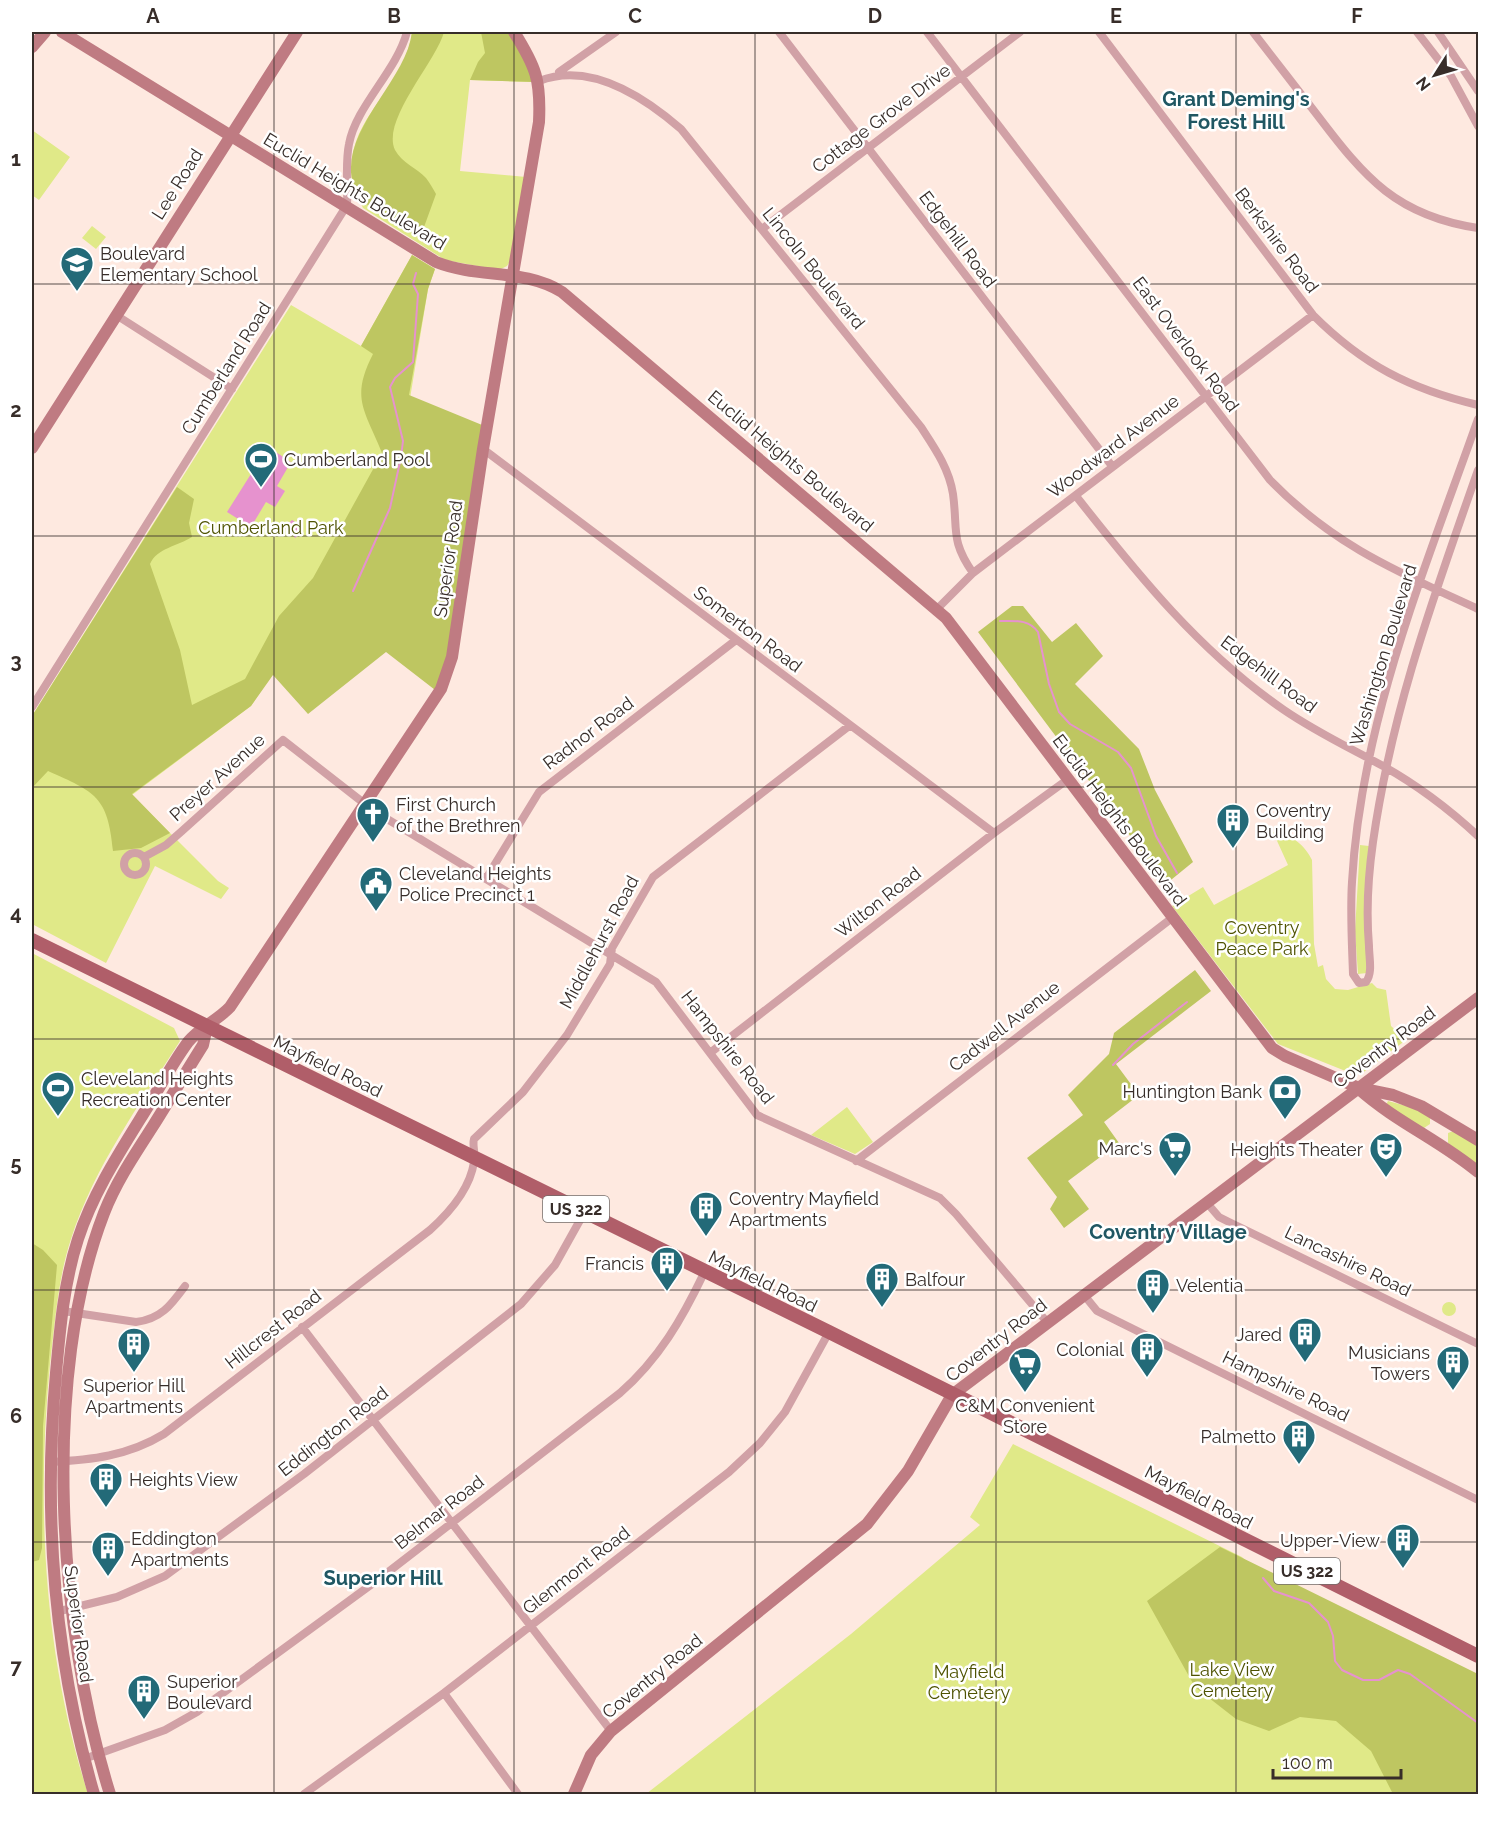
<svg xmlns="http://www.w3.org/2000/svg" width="1510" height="1826" viewBox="0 0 1510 1826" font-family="Raleway,sans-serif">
<rect width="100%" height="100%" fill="#fee9e0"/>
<path fill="#e0e988" d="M412,32H510L535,82L470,80L460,171L526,177L512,258L507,266L499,270L445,260L363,208C323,128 404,99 412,32Z
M32,130L70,157L39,200L32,195Z
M92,226L106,237L96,249L82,238Z
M412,255L435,269L428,289L403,441L296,639L251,706L132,795L218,881L229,888L221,899L155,866L106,963L32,924V716L291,305L361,346Z
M1273,832C1290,833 1305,845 1312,860L1314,944L1318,967L1323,965L1326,979L1335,989L1348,990L1372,983L1377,988L1386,990L1391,1026L1406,1040L1361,1074H1353L1278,1044L1172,906L1203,887L1214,905L1288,865Z
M1360,845L1369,846L1367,973L1358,974L1355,931Z
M32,953L174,1028L180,1041C140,1104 94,1167 71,1239C58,1278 55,1323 50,1364C36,1508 44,1656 88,1794H32Z
M1388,1101L1414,1108L1430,1117V1124L1424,1128L1385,1107Z
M847,1107L873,1142L855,1154L811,1135Z
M1456,1130L1478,1147V1167L1448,1143V1133Z
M1442 1309a7 7 0 1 1 14 0a7 7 0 1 1-14 0Z
M1013,1444L1242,1557L1478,1794H646L851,1634L980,1525L970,1517Z"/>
<path fill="#bec661" d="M412,32H444C436,62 381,120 395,150C402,163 417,168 426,178C430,183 433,189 436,194L420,238L360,200C324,141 406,86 412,32Z
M481,32H510L535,82L470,80L478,62L485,53Z
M412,255L435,269L428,289L409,395L487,427L452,657L439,693L386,652L308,714L273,675L251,706L132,794L170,833L141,848L113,851C108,796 95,792 48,771L32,788V716L177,487L194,499L189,523L192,537C178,546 157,548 150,564L180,650L192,705L245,679L279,616L313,578L382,453C365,410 350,399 373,354L361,346Z
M1012,606H1023L1052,642L1076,623L1103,656L1075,684L1139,749L1155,790L1193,862L1166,884L978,632Z
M1195,970L1211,991L1116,1064L1139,1095L1104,1122L1119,1143L1068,1181L1089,1209L1064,1228L1050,1209L1057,1197L1027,1158L1083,1115L1068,1095L1109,1054L1114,1033Z
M32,1243L43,1250L57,1265L43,1426L42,1548L39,1560L32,1562Z
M1220,1547L1478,1674V1794H1393L1371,1751L1336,1721L1300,1717L1269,1731L1236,1719L1195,1687L1147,1601Z"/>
<path fill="#e692ce" d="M268,447L291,462L277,486L285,491L275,507L266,502L251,527L227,512Z
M292,520L300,525L299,535L295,538L289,529L283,528Z"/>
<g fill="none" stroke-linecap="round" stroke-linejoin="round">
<path stroke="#e692ce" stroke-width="2" d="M353,591L390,508L401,457L403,441L390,387L395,378L413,362L418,294L413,284L416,273
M1000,621C1015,621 1029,619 1038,632L1049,684L1059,712L1070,724L1118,752L1131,768L1156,836L1177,873
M1113,1065L1133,1044L1187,1002
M1263,1578L1274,1591L1309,1603L1328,1622L1333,1636L1335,1661L1342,1670L1363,1680H1379L1398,1670L1410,1674L1478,1723"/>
<path stroke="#d1a1a6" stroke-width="8" d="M779,32L1112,466
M927,32L1270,480C1333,545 1398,572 1478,609
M1099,32L1313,315C1363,365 1410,389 1478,405
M1253,32C1275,60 1296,88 1318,116C1365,178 1397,216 1478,228
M1417,32L1451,76L1478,126
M1438,32L1478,91
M559,72L616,32
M539,81C590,61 643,96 681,129L921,427C934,447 949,468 953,494C958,530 950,540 973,573
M762,229L1020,32
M116,315L232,389
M1478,419C1425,569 1361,721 1352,882C1350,913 1352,943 1353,974L1359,983L1366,982C1373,973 1369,958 1369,946C1366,911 1368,877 1373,842C1392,709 1434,596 1478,470
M483,449L994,833
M1076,496C1138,575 1200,652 1284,710C1316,732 1350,748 1383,766C1417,785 1450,810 1478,836
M937,609L973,573L1313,315
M32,707L347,205C348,186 345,163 349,144C356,106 396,72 407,32
M124 864a11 11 0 1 1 22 0a11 11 0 1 1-22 0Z
M144,857L166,845L182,831L283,740L374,811L656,982L757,1115L940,1198L956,1214L1047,1322
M487,877L539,792L736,640
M710,1053L994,833L1067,780
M856,1161L1172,918
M1207,1203L1219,1217L1229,1222L1478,1344
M1084,1295L1097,1311L1478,1500
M63,1311L136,1322C161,1319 171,1305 185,1286
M302,1327L611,1731
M50,1462C91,1460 128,1456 164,1434L430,1230C450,1212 470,1189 474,1162C476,1154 472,1146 474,1139L523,1092L567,1035L610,964L612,948L653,877L849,726
M56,1612L117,1597L165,1576L304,1474L521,1304L555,1265L584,1213
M444,1693L518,1794
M84,1759L165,1730L197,1712L383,1576L620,1393C659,1359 682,1319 704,1273
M304,1794L444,1693L729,1472L760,1443L785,1412L829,1332"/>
<path stroke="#bf7b82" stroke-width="12" d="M62,32L436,262C479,279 523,268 562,292L946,618L1272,1048L1285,1056L1359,1088L1393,1095L1421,1106L1478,1140
M32,47L45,32
M32,448L297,32
M1359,1089C1396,1122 1441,1141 1478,1172
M94,1794C54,1657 43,1516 56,1373C60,1328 64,1282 78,1239C94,1190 123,1147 150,1103C162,1083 174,1061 188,1042C199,1028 218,1020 230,1007L441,689L452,657L483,449L539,122C541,80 536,67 514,32
M110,1794C58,1629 41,1376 104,1213C116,1182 135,1154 153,1126C170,1099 186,1072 203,1045L207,1027
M574,1794L591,1755L611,1731L867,1524L908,1471L952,1395L1478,998"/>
<path stroke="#b05e69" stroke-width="14" d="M32,940L829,1332L1478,1656"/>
</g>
<path fill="none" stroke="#372d29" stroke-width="1.5" stroke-opacity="0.55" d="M274,32V1794M514,32V1794M755,32V1794M996,32V1794M1236,32V1794M32,284H1478M32,536H1478M32,787H1478M32,1039H1478M32,1290H1478M32,1542H1478"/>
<defs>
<symbol id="school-pin" viewBox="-11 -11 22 30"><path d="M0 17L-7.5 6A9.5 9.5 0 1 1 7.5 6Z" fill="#236a78" stroke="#fff"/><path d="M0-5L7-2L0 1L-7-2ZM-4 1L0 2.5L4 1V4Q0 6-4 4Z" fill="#fff"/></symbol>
<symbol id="stadium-pin" viewBox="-11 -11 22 30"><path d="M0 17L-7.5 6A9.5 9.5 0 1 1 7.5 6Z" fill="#236a78" stroke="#fff"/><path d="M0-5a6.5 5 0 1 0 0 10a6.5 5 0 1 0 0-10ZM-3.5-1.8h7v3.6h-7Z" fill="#fff"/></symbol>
<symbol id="church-pin" viewBox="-11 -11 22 30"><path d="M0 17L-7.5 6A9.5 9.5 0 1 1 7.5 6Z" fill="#236a78" stroke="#fff"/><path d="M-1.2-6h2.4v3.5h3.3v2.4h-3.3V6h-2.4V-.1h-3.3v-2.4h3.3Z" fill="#fff"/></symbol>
<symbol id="building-pin" viewBox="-11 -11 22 30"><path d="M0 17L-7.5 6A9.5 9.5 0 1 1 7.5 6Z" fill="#236a78" stroke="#fff"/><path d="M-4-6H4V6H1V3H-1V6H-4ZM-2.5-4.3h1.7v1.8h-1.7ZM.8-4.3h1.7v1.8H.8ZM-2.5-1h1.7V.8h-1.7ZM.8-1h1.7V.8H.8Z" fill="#fff"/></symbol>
<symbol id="civic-pin" viewBox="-11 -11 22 30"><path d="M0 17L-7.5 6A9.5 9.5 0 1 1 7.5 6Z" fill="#236a78" stroke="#fff"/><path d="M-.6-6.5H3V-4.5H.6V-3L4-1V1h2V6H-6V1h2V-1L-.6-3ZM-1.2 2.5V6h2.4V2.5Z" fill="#fff"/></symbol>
<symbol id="bank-pin" viewBox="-11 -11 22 30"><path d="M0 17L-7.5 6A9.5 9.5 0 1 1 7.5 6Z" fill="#236a78" stroke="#fff"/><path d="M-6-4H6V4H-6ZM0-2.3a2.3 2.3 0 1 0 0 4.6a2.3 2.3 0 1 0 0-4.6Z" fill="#fff"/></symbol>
<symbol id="supermarket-pin" viewBox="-11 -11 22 30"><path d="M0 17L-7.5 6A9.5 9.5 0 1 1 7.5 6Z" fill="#236a78" stroke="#fff"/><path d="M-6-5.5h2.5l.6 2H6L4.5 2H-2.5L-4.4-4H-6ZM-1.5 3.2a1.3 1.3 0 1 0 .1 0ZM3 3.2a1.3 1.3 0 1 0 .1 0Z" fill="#fff"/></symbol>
<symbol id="theatre-pin" viewBox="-11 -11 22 30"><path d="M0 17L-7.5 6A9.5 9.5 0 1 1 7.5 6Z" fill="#236a78" stroke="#fff"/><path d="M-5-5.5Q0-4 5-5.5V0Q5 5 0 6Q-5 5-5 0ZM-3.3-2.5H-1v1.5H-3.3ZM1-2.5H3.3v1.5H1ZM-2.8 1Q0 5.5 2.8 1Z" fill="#fff"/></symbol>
</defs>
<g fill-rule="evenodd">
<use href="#school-pin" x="58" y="244" width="38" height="52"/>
<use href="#stadium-pin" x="242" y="440" width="38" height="52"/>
<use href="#church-pin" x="354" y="795" width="38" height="52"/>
<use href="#building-pin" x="1214" y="801" width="38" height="52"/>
<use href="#civic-pin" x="357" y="864" width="38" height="52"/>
<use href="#stadium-pin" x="39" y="1069" width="38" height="52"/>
<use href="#bank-pin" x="1266" y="1072" width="38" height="52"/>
<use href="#supermarket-pin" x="1156" y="1129" width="38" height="52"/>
<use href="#theatre-pin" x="1367" y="1130" width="38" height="52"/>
<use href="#building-pin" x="687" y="1189" width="38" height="52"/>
<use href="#building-pin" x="648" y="1244" width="38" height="52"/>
<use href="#building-pin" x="863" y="1260" width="38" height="52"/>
<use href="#building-pin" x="1134" y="1266" width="38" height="52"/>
<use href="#building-pin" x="1286" y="1315" width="38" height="52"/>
<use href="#building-pin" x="115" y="1325" width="38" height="52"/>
<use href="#building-pin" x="1128" y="1330" width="38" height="52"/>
<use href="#building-pin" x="1434" y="1343" width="38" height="52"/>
<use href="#supermarket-pin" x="1006" y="1345" width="38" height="52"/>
<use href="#building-pin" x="1280" y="1417" width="38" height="52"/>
<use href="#building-pin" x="87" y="1460" width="38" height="52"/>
<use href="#building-pin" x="1384" y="1521" width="38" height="52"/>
<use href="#building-pin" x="89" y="1529" width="38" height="52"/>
<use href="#building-pin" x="125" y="1672" width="38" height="52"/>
</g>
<g text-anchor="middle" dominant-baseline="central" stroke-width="5" stroke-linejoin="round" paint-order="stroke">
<g fill="#fff" stroke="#736c69" stroke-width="1.5">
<rect x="543" y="1196" width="66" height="26" rx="4.5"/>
<rect x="1274" y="1558" width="66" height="26" rx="4.5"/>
</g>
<g font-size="16" font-weight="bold" fill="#372d29">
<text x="576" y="1209">US 322</text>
<text x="1307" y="1571">US 322</text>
</g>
<g font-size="18" fill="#372d29" stroke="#fff">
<text transform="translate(881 118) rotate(-37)">Cottage Grove Drive</text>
<text transform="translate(177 184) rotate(-58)">Lee Road</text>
<text transform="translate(355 191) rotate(31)">Euclid Heights Boulevard</text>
<text transform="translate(958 239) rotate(53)">Edgehill Road</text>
<text transform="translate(1277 240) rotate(53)">Berkshire Road</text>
<text transform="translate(814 268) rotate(51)">Lincoln Boulevard</text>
<text transform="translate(1186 344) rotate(53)">East Overlook Road</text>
<text transform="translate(226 368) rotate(-58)">Cumberland Road</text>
<text transform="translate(1113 446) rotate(-37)">Woodward Avenue</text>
<text transform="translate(791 461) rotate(40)">Euclid Heights Boulevard</text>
<text transform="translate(448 559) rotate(-82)">Superior Road</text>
<text transform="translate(748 629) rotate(37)">Somerton Road</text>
<text transform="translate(1383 655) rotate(-73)">Washington Boulevard</text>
<text transform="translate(1269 674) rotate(37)">Edgehill Road</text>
<text transform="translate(588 733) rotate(-37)">Radnor Road</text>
<text transform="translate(217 777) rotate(-42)">Preyer Avenue</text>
<text transform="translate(1120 820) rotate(53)">Euclid Heights Boulevard</text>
<text transform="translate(878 902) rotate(-38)">Wilton Road</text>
<text transform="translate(599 942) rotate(-62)">Middlehurst Road</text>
<text transform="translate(1004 1026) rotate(-38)">Cadwell Avenue</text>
<text transform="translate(728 1047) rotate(52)">Hampshire Road</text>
<text transform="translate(1384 1047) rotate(-37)">Coventry Road</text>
<text transform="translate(328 1066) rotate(26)">Mayfield Road</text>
<text transform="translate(1348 1261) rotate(26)">Lancashire Road</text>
<text transform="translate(763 1281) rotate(26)">Mayfield Road</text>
<text transform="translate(273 1329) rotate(-38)">Hillcrest Road</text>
<text transform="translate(996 1340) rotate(-38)">Coventry Road</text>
<text transform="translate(1286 1386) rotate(26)">Hampshire Road</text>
<text transform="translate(333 1431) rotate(-38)">Eddington Road</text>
<text transform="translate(1199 1497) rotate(27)">Mayfield Road</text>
<text transform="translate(439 1512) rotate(-38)">Belmar Road</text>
<text transform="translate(576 1570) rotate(-38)">Glenmont Road</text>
<text transform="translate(79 1624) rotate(82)">Superior Road</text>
<text transform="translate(652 1676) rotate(-39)">Coventry Road</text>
</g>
<g font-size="18" fill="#372d29" stroke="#fff" text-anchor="start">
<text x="100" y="253">Boulevard<tspan x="100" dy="21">Elementary School</tspan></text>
<text x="284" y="459">Cumberland Pool</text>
<text x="396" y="804">First Church<tspan x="396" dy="21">of the Brethren</tspan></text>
<text x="1256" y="810">Coventry<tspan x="1256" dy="21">Building</tspan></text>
<text x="399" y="873">Cleveland Heights<tspan x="399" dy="21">Police Precinct 1</tspan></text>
<text x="81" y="1078">Cleveland Heights<tspan x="81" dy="21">Recreation Center</tspan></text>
<text x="1262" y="1091" text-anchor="end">Huntington Bank</text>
<text x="1152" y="1148" text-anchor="end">Marc's</text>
<text x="1363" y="1149" text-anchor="end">Heights Theater</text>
<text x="729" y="1198">Coventry Mayfield<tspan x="729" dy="21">Apartments</tspan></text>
<text x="644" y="1263" text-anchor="end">Francis</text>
<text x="905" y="1279">Balfour</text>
<text x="1176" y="1285">Velentia</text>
<text x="1282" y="1334" text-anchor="end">Jared</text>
<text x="1124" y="1349" text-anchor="end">Colonial</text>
<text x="1430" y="1352" text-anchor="end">Musicians<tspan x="1430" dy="21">Towers</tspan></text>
<text x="134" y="1385" text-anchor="middle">Superior Hill<tspan x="134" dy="21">Apartments</tspan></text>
<text x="1025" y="1405" text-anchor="middle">C&amp;M Convenient<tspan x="1025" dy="21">Store</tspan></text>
<text x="1276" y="1436" text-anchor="end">Palmetto</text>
<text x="129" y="1479">Heights View</text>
<text x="131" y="1538">Eddington<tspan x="131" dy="21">Apartments</tspan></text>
<text x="1380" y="1540" text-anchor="end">Upper-View</text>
<text x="167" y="1681">Superior<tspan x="167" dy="21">Boulevard</tspan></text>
</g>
<g font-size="18" fill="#4f5302" stroke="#fff">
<text x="271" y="527">Cumberland Park</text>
<text x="1262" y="927">Coventry<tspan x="1262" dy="21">Peace Park</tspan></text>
<text x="1232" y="1669">Lake View<tspan x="1232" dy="21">Cemetery</tspan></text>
<text x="969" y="1671">Mayfield<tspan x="969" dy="21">Cemetery</tspan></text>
</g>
<g font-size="20" font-weight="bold" fill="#205763" stroke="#fff">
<text x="1236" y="99">Grant Deming's<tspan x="1236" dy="23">Forest Hill</tspan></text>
<text x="1168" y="1232">Coventry Village</text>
<text x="383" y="1578">Superior Hill</text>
</g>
</g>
<rect width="1510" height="1826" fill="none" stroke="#ffffff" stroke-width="66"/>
<g transform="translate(1435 75) rotate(233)" stroke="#ffffff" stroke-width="4.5" paint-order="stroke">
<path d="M0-4.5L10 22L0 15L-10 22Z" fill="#372d29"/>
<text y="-9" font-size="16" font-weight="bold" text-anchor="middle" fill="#372d29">N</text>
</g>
<path d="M1273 1769v9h128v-9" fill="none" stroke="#372d29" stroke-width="3"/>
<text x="1282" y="1769" font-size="18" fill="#372d29" stroke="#ffffff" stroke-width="4.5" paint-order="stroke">100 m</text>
<rect x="33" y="33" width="1444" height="1760" fill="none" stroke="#372d29" stroke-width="2"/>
<g font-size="20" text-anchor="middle" font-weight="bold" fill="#372d29">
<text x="153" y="23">A</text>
<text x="394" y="23">B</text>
<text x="635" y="23">C</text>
<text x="875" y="23">D</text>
<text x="1116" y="23">E</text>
<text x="1357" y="23">F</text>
<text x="16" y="166">1</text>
<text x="16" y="417">2</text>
<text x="16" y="668">3</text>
<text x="16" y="920">4</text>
<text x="16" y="1171">5</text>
<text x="16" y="1423">6</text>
<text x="16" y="1674">7</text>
</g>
</svg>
